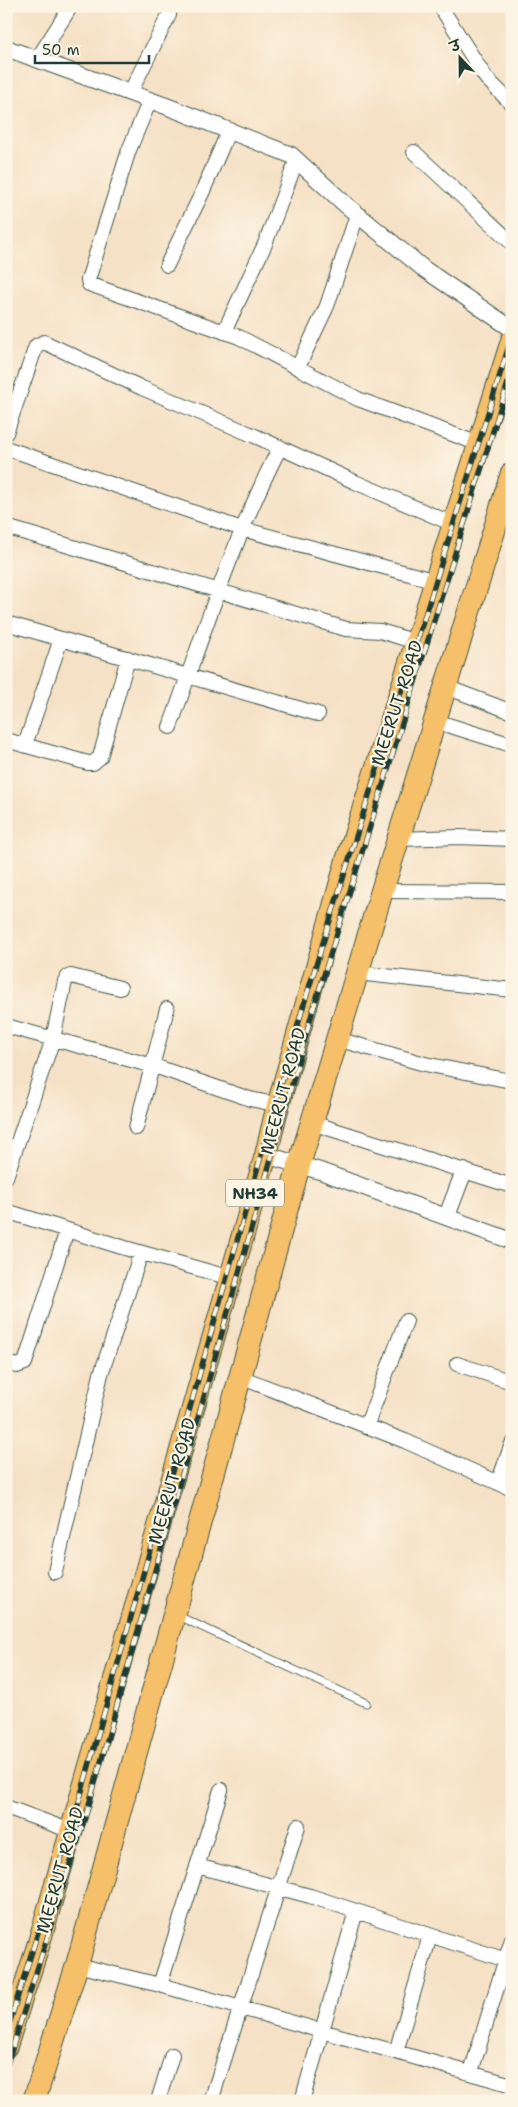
<svg xmlns="http://www.w3.org/2000/svg" width="518" height="2107" viewBox="0 0 518 2107" font-family="'Shantell Sans','Playpen Sans Deva',sans-serif">
<rect width="100%" height="100%" fill="#fcf5e5"/>
<filter id="ink" filterUnits="userSpaceOnUse"><feTurbulence type="fractalNoise" baseFrequency=".02" numOctaves="2"/><feDisplacementMap in="SourceGraphic" scale="10" xChannelSelector="R" yChannelSelector="G"/><feConvolveMatrix kernelMatrix="1 2 1 2 8 2 1 2 1" color-interpolation-filters="sRGB"/></filter>
<filter id="wash" filterUnits="userSpaceOnUse"><feTurbulence type="fractalNoise" baseFrequency=".0096" numOctaves="4" result="noise"/><feDisplacementMap in="SourceGraphic" scale="20" xChannelSelector="R" yChannelSelector="G"/><feGaussianBlur stdDeviation="1.12" result="paint"/><feColorMatrix in="noise" values="0 0 0 0 0 0 0 0 0 0 0 0 0 0 0 0 0 1.4 0 .05"/><feComposite in="paint" operator="in"/></filter>
<g filter="url(#wash)">
<rect width="100%" height="100%" fill="#f5e1c5"/>
</g>
<g filter="url(#ink)">
<g fill="none" stroke-linecap="round" stroke-linejoin="round">
<defs>
<path id="service" d="M176,1615L366,1703"/>
<path id="minor" d="M440,6L486,78L512,104
M38,58L71,6
M130,93L169,15
M150,100L129,150L88,280L89,284L239,337L358,399L479,444
M414,152L512,243
M167,265L202,193L229,130
M224,332L265,244L297,159
M298,367L327,306L357,215
M6,433L36,346L44,342L142,388L255,436L355,482L453,524
M6,448L242,529L436,581
M6,527L346,629L380,631L416,642
M6,623L318,714
M446,687L512,712
M435,721L512,745
M170,727C204,632 234,537 280,447
M6,740L88,763H93L100,757L128,658
M25,745L61,639
M399,839L459,837L512,839
M382,891L512,892
M357,973L512,990
M6,1026L157,1067L250,1099L279,1105
M337,1039L425,1064L511,1081
M312,1123L512,1186
M136,1128L167,1009
M6,1177L53,1039L65,981L68,977L71,976L120,988
M6,1211L125,1248L231,1278
M6,1363L17,1366L25,1363L67,1230
M457,1364L512,1382
M240,1377L405,1441L512,1489
M366,1427L406,1321
M498,1483L512,1444
M55,1572L101,1374L141,1253
M6,1807L71,1831
M197,1866L310,1896L512,1962
M77,1965L160,1985L512,2085
M160,1985L221,1790
M396,2052L430,1936
M471,2072L512,1939
M158,2101L172,2055
M211,2101L298,1826
M302,2101L356,1911"/>
<path id="tertiary" d="M6,48L166,106L291,155L346,205L424,269L512,329
M266,1155L320,1171L512,1241
M447,1216L464,1171"/>
<path id="trunk" d="M6,2046L39,1943L266,1155L276,1113L346,864L512,341
M34,2101L77,1965L299,1165L382,891L512,473"/>
</defs>
<use href="#service" stroke="#3f564a" stroke-width="9"/>
<use href="#minor" stroke="#3f564a" stroke-width="16"/>
<use href="#tertiary" stroke="#3f564a" stroke-width="18"/>
<use href="#trunk" stroke="#3f564a" stroke-width="24"/>
<use href="#service" stroke="#fff" stroke-width="7"/>
<use href="#minor" stroke="#fff" stroke-width="14"/>
<use href="#tertiary" stroke="#fff" stroke-width="16"/>
<use href="#trunk" stroke="#f6c06b" stroke-width="22"/>
<defs>
<path id="rail" d="M6,2034L78,1805L303,1007L512,336
M6,2068L88,1808L313,1010L512,370"/>
</defs>
<use href="#rail" stroke="#1f3d34" stroke-width="5.5"/>
<use href="#rail" stroke="#fcf5e5" stroke-width="4" stroke-dasharray="11" stroke-linecap="butt"/>
</g>
</g>
<g text-anchor="middle" dominant-baseline="central" stroke-width="4.5" stroke-linejoin="round" paint-order="stroke">
<rect fill="#fcf5e5" stroke="#617469" stroke-width="1" x="226" y="1179.5" width="58" height="27" rx="4"/>
<g font-size="16" font-weight="bold" fill="#1f3d34">
<text x="255" y="1193">NH34</text>
</g>
<g font-size="18" fill="#1f3d34" stroke="#fcf5e5">
<text transform="translate(397 703) rotate(-72)">MEERUT ROAD</text>
<text transform="translate(283 1091) rotate(-75)">MEERUT ROAD</text>
<text transform="translate(172 1481) rotate(-74)">MEERUT ROAD</text>
<text transform="translate(60 1870) rotate(-74)">MEERUT ROAD</text>
</g>
</g>
<rect width="518" height="2107" fill="none" stroke="#fcf5e5" stroke-width="25"/>
<g transform="translate(460 58) rotate(338)" stroke="#fcf5e5" stroke-width="4" paint-order="stroke">
<path d="M0-4L9 19L0 12L-9 19Z" fill="#1f3d34"/>
<text y="-8" font-size="14" font-weight="bold" text-anchor="middle" fill="#1f3d34">उ</text>
</g>
<path d="M35 55v8h114v-8" fill="none" stroke="#1f3d34" stroke-width="2.5"/>
<text x="42" y="55" font-size="15" fill="#1f3d34" stroke="#fcf5e5" stroke-width="4" paint-order="stroke">50 m</text>
</svg>
